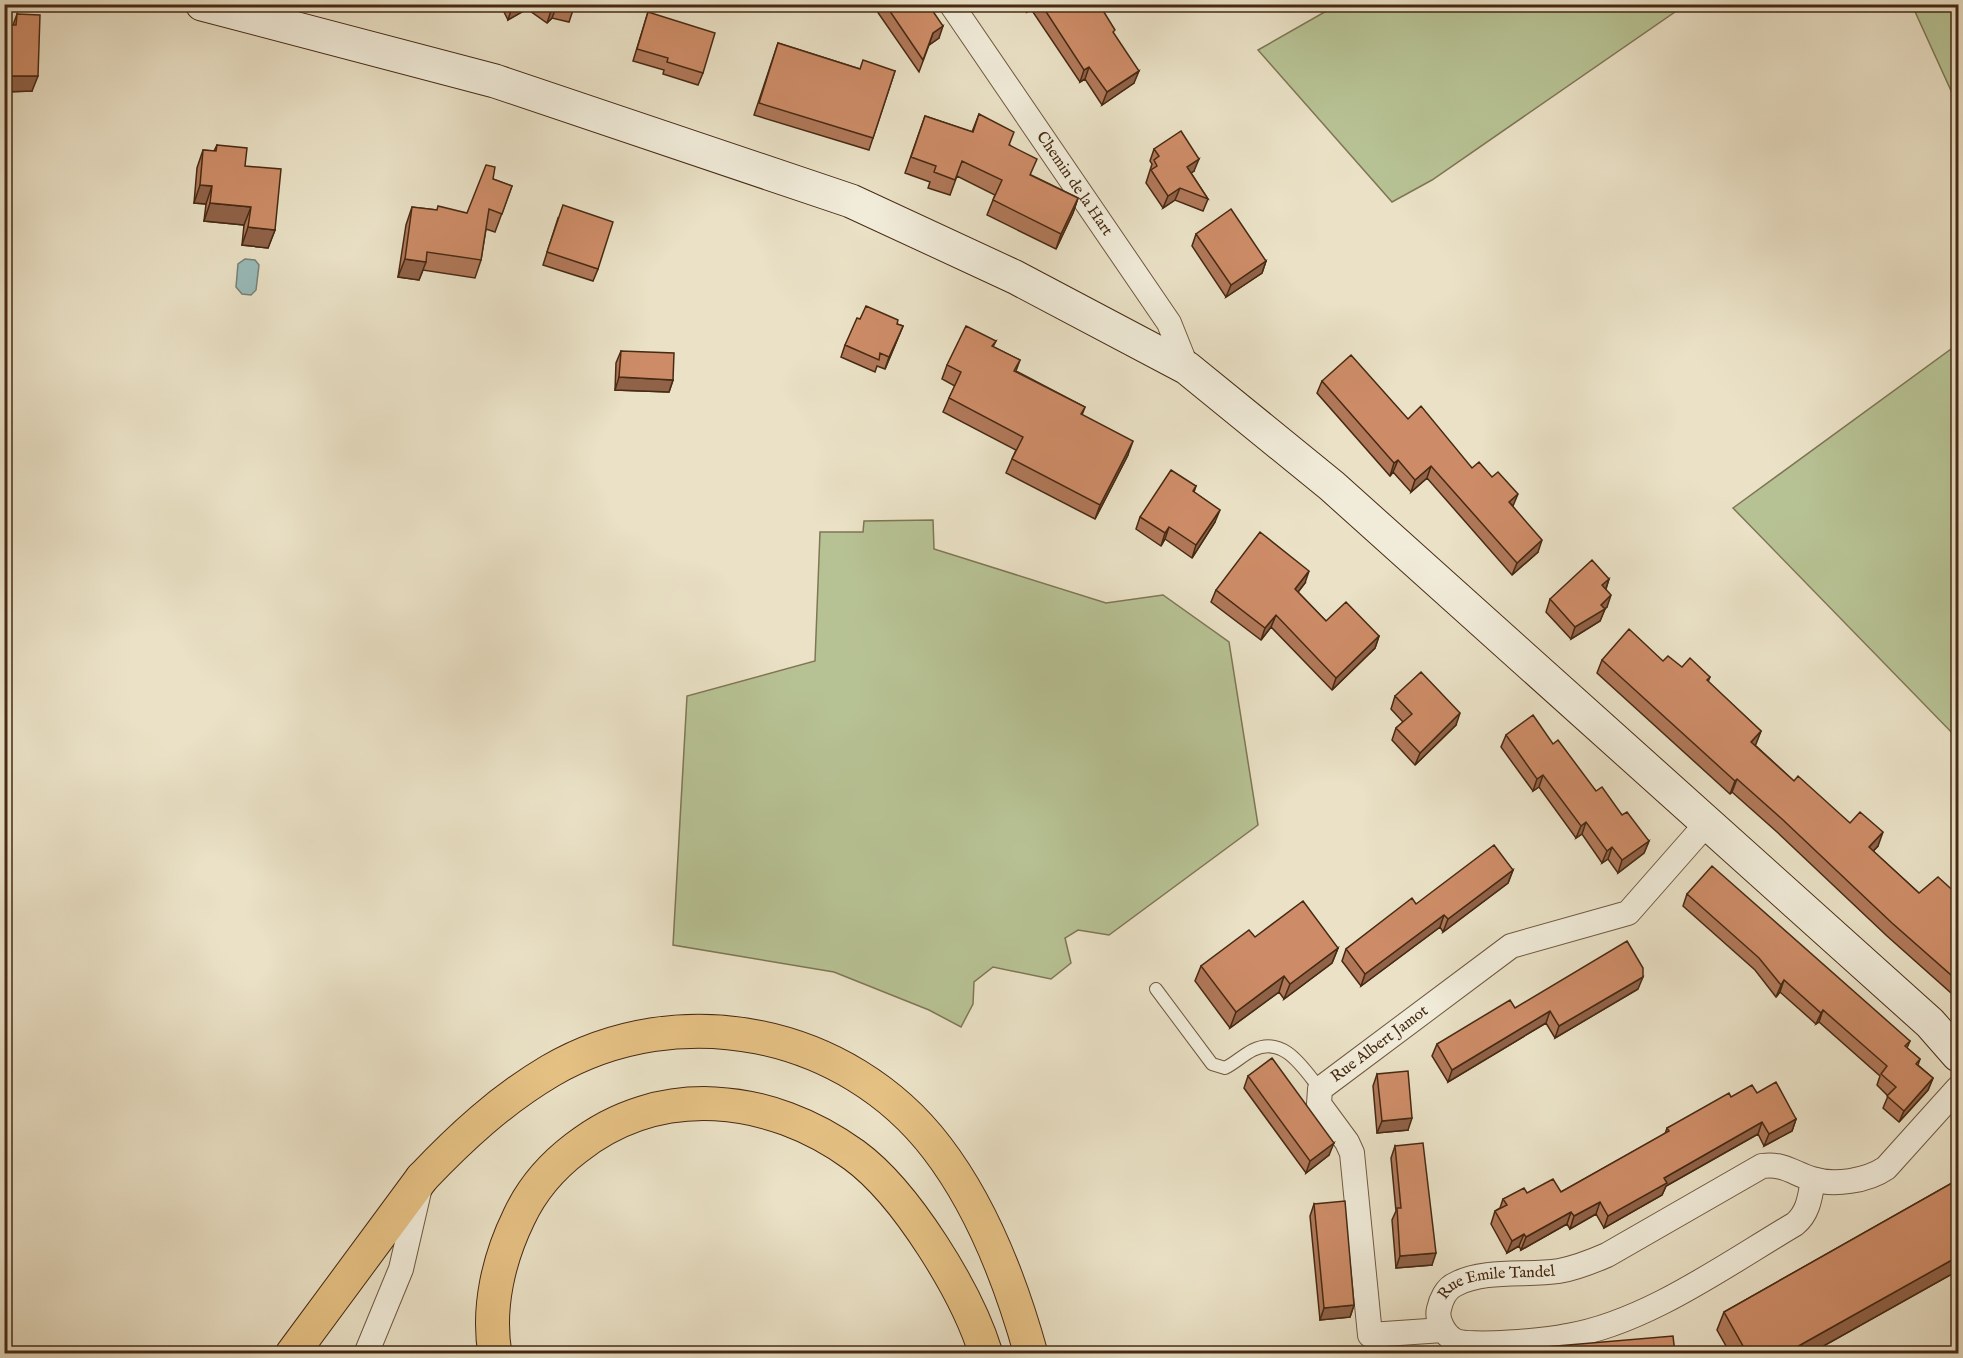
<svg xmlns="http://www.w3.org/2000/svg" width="1963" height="1358" viewBox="0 0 1963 1358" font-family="'IM FELL English',serif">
<rect width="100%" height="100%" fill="#eae1c6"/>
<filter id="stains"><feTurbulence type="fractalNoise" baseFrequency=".00333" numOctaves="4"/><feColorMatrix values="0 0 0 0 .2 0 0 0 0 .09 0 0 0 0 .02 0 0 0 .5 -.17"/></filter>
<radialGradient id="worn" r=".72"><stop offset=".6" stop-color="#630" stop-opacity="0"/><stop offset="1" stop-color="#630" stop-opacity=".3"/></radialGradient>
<path fill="#b7c294" stroke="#7f7654" stroke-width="1.5" d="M1337,5V4L1685,5L1432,180L1392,202L1258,50Z
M1912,5H1958V106Z
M1958,344V739L1733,508Z
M933,520L934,549L1106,603L1163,595L1229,642L1258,825L1109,935L1078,930L1065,938L1071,963L1051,979L993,967L974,982L973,1004L961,1027L929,1010L834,972L673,945L687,696L815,661L820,532H863L864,521Z"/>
<path fill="#99bcbb" stroke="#788278" stroke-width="1.5" d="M245,259L255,260L259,265L256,290L251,295L242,294L236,287L238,264Z"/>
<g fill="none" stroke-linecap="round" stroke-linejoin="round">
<defs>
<path id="lane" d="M1156,989L1212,1064L1225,1068C1235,1063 1243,1055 1253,1050C1284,1035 1303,1068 1320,1089"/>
<g id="street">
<path id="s1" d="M951,4L1169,323L1187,368"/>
<path id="s2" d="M1813,1180C1810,1196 1809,1212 1795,1224C1727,1264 1646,1323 1567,1336C1549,1340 1467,1348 1454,1340C1445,1335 1436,1320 1439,1309C1441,1300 1446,1288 1456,1284C1485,1269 1527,1276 1559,1271C1576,1268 1591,1262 1607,1255L1762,1166C1783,1163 1793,1173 1812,1179C1834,1186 1867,1181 1886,1168L1958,1088"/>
<path id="s3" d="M1443,1330L1370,1335L1352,1153L1347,1142L1319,1104L1320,1089L1511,946L1628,913L1708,822"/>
<path d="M366,1354L401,1269L420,1187"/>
</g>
<path id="secondary" d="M202,4L495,81L851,201L1015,277L1187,368L1332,486L1930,1023L1958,1055"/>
<path id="primary" d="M292,1354L422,1178"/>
<path id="highway" d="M422,1178C461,1137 501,1100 550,1071C679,996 847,1030 937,1148C983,1208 1011,1282 1031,1354
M495,1354C487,1307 499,1258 519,1217C532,1189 551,1167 576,1148C660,1082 770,1094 854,1155C906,1193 967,1292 986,1354"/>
</defs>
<use href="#lane" stroke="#705840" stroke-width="14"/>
<use href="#street" stroke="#705840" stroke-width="26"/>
<use href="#secondary" stroke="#472a13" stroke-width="35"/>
<use href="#primary" stroke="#472a13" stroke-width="35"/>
<use href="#highway" stroke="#472a13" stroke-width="35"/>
<use href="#lane" stroke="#f1ecda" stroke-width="12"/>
<use href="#street" stroke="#f1ecda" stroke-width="24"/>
<use href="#secondary" stroke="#f1ecda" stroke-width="33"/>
<use href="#primary" stroke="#e5c083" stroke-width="33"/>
<use href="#highway" stroke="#e5c083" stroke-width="33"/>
</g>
<path fill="#b07859" stroke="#472a13" stroke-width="1.5" d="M500,4H575L569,22L552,18L547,23L527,9L508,20Z
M872,4H928L939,38L929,45L919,72Z
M1022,4H1099L1114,34L1134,83L1102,105L1085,79L1080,82L1031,9L1027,12Z
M648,12L703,73L698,85L663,74L664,70L633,61Z
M17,14L32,91L4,92V25H13Z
M778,43L860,69L895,71L869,150L754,115Z
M979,114L1010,145L1031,175L1078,198L1073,213L1056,249L987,215L995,195L957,176L950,195L928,188L930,182L905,173L925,116L972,132Z
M217,145L245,166L275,230L268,248L242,245L244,225L204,221L206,204L194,203L197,168L203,150L214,151Z
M1154,149L1194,171L1191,173L1208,199L1203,211L1175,200L1163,208L1146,183L1152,164L1150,161Z
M493,179L512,186L495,232L486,229L481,260L475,278L423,270L419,280L398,277L406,225L412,207L437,210L467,213Z
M558,218L598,269L593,281L543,265Z
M1196,234L1266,261L1262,273L1226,297L1192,246Z
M860,319L897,324L903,326L885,369L877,366L875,372L841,357L845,345Z
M996,341L993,347L1020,360L1016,371L1085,407L1082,415L1128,455L1095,519L1006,473L1012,459L1016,450L943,412L949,398L955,386L942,379L947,365Z
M621,351L673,380L669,392L615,390L616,363Z
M1322,381L1408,419L1472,468L1513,507L1538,552L1512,575L1427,478L1411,492L1393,472L1390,476L1317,393Z
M1196,486L1194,492L1215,522L1192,558L1165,539L1161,546L1136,529L1140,517Z
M1609,579L1606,589L1607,607L1605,609L1600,621L1571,639L1546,612L1550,599Z
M1305,583L1298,592L1326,621L1379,636L1375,648L1332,690L1271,627L1261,640L1211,602L1216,590Z
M1602,660L1663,661L1710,677L1708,682L1761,731L1755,745L1794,781L1850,823L1878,846L1873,851L1919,893L1959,896V1000L1887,936L1777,832L1732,792L1730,794L1597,673Z
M1395,696L1456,725L1415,765L1392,740L1396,728L1403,722L1391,709Z
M1506,735L1553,744L1596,791L1649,841L1644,853L1618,873L1608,859L1602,863L1582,834L1576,838L1539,787L1533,791L1501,747Z
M1513,870L1508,883L1443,932L1440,927L1361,986L1342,961L1346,949L1416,904Z
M1687,894L1910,1041L1907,1048L1920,1059L1918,1065L1933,1078L1928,1090L1899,1122L1883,1108L1888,1096L1877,1085L1880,1076L1819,1022L1816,1024L1780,992L1776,997L1755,970L1683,906Z
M1255,937L1338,948L1332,963L1284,999L1279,992L1230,1028L1195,981L1201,966Z
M1638,989L1555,1038L1546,1023L1448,1082L1432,1056L1437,1044L1515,1008Z
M1377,1074L1408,1130L1377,1133L1373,1086Z
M1248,1076L1329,1155L1306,1173L1244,1088Z
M1757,1093L1796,1119L1792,1131L1764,1146L1758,1134L1666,1186L1662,1195L1604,1228L1596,1214L1570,1229L1567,1224L1521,1250L1519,1246L1507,1253L1491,1224L1495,1211L1500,1208L1503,1199L1527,1193L1561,1192L1665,1134L1667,1128L1731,1097Z
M1395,1146L1432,1265L1396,1268L1392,1220L1396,1211L1391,1158Z
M1959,1179V1270L1811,1353H1730L1717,1330L1724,1312Z
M1314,1204L1354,1305L1350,1317L1320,1320L1310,1216Z"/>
<path fill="#906248" stroke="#472a13" stroke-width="1.5" d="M518,4H529L527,9L508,20L512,7Z
M1029,4H1033L1031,9L1027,12Z
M557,5L552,18L547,23L551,11Z
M943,26L939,38L929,45L933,33Z
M1089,67L1085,79L1080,82L1084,70Z
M1139,71L1134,83L1102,105L1107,92Z
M4,76H38L32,91L4,92Z
M1199,159L1194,171L1182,179L1187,167Z
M200,185L212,186L206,204L194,203Z
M1180,188L1175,200L1163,208L1168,196Z
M1078,198L1073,213L1056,249L1061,234Z
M210,203L251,207L244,225L204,221Z
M248,227L275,230L268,248L242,245Z
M405,259L426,262L419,280L398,277Z
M1266,261L1262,273L1226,297L1231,285Z
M903,326L898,338L885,369L889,357Z
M619,377L673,380L669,392L615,390Z
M1133,441L1128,455L1095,519L1100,505Z
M1398,460L1393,472L1390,476L1394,463Z
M1431,466L1427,478L1411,492L1415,480Z
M1518,494L1513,506L1509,502Z
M1220,510L1215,522L1192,558L1196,545Z
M1169,527L1165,539L1161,546L1165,533Z
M1542,540L1538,552L1512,575L1517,563Z
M1309,571L1305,583L1291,601L1295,589Z
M1609,579L1605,591L1602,585Z
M1611,595L1607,607L1604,609H1605L1600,621L1571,639L1575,627L1601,605Z
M1276,615L1271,627L1261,640L1265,628Z
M1379,636L1375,648L1332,690L1336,678Z
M1460,713L1456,725L1415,765L1420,753Z
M1761,731L1756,744L1746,755L1751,742Z
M1543,775L1539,787L1533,791L1537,779Z
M1737,779L1732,792L1730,794L1735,781Z
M1586,822L1582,834L1576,838L1581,826Z
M1883,832L1878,846L1864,861L1869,847Z
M1649,841L1644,853L1618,873L1622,860Z
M1612,847L1608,859L1602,863L1607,851Z
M1513,870L1508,883L1443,932L1448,919Z
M1444,915L1440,927L1361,986L1365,974Z
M1338,948L1332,963L1284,999L1290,984Z
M1284,976L1279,992L1230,1028L1236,1012Z
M1643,977L1638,989L1555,1038L1559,1026Z
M1784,980L1780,992L1776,997L1781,985Z
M1823,1010L1819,1022L1816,1024L1821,1013Z
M1550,1011L1546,1023L1448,1082L1452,1070Z
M1933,1078L1928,1090L1899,1122L1904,1111Z
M1412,1118L1408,1130L1377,1133L1382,1121Z
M1796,1119L1792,1131L1764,1146L1769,1134Z
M1762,1122L1758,1134L1666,1186L1662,1195L1604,1228L1608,1216L1664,1178Z
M1334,1143L1329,1155L1306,1173L1310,1161Z
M1600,1202L1596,1214L1570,1229L1574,1216Z
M1571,1212L1567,1224L1521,1250L1526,1237Z
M1524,1234L1519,1246L1507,1253L1512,1241Z
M1436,1253L1432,1265L1396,1268L1400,1256Z
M1959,1256V1270L1811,1353H1786Z
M1354,1305L1350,1317L1320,1320L1324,1308Z"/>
<path fill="#cd8c67" stroke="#472a13" stroke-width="1.5" d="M542,4H575L573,10L557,5L551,11Z
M885,4H928L943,26L933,33L923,60Z
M1041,4H1099L1115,30L1113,32L1139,71L1107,92L1089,67L1084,70Z
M648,12L715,33L703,73L667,62L668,58L637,49Z
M17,14L40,15L38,76H4V25H16Z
M778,43L860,69L863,60L895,71L873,138L759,103Z
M979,114L1014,132L1009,145L1037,159L1030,175L1078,198L1061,234L993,200L1002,180L962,161L955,180L934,172L936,166L911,157L925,116L973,132Z
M1181,131L1199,159L1187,167L1208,199L1180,188L1168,196L1151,170L1157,166L1154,160L1159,156L1154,149Z
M217,145L247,148L245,166L281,169L275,230L248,227L251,207L210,203L212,186L200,185L203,150L216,151Z
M486,165L495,167L493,179L512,186L502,214L489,209L481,260L427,252L426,262L405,259L412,207L437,210L438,206L467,213Z
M563,205L613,222L598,269L547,252Z
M1231,209L1266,261L1231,285L1196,234Z
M866,306L898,320L897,324L903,326L889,357L880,353L879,360L845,345L857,318L860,319Z
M966,326L996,341L992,346L1020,360L1014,371L1085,407L1081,414L1133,441L1100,505L1012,459L1023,437L949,398L961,372L947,365Z
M621,351L674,353L673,380L619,377Z
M1351,355L1408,419L1421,406L1472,468L1479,462L1492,477L1498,472L1518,494L1509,502L1542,540L1517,563L1431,466L1415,480L1398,460L1394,463L1322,381Z
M1171,470L1196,486L1193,491L1220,510L1196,545L1169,527L1165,533L1140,517Z
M1260,532L1309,571L1295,589L1326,621L1346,602L1379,636L1336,678L1276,615L1265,628L1216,590Z
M1592,560L1609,579L1602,585L1611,595L1601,605L1605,609L1575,627L1550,599Z
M1629,629L1663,661L1668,656L1682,667L1690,658L1710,677L1707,680L1761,731L1751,742L1794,781L1798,776L1850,823L1860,812L1883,832L1869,847L1919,893L1938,877L1959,896V982L1892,923L1782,819L1737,779L1735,781L1602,660Z
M1421,672L1460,713L1420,753L1396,728L1412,714L1395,696Z
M1533,715L1553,744L1558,740L1596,791L1602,787L1622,815L1627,812L1649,841L1622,860L1612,847L1607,851L1586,822L1581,826L1543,775L1537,779L1506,735Z
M1494,845L1513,870L1448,919L1444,915L1365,974L1346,949L1412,898L1416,904Z
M1712,866L1910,1041L1905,1046L1920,1059L1916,1064L1933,1078L1904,1111L1887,1096L1896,1087L1881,1074L1887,1066L1823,1010L1821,1013L1784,980L1781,985L1759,958L1687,894Z
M1303,901L1338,948L1290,984L1284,976L1236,1012L1201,966L1249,930L1255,937Z
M1627,941L1643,968V977L1559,1026L1550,1011L1452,1070L1437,1044L1510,1000L1515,1008Z
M1272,1058L1334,1143L1310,1161L1248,1076Z
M1408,1071L1412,1118L1382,1121L1377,1074Z
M1776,1082L1796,1119L1769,1134L1762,1122L1664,1178L1667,1183L1608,1216L1600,1202L1574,1216L1571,1212L1526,1237L1524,1234L1512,1241L1495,1211L1507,1205L1503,1199L1524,1188L1527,1193L1553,1179L1561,1192L1669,1131L1667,1128L1729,1093L1731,1097L1752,1085L1757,1093Z
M1423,1143L1436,1253L1400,1256L1397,1208H1401L1395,1146Z
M1959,1179V1256L1786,1353H1747L1724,1312Z
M1345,1201L1354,1305L1324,1308L1314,1204Z
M1673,1336L1675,1353H1509L1508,1350Z"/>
<g text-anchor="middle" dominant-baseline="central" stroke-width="5" stroke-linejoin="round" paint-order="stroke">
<g font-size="16" fill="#472a13" stroke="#f1ecda">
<text stroke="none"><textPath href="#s1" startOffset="218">Chemin de la Hart</textPath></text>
<text stroke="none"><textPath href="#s3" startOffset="405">Rue Albert Jamot</textPath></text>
<text stroke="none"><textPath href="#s2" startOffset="526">Rue Emile Tandel</textPath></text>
</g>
</g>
<rect width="1963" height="1358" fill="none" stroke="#eae1c6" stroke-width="24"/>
<rect x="6" y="6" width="1951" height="1346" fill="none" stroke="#472a13" stroke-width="3"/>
<rect x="12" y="12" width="1939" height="1334" fill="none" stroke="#472a13" stroke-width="1.5"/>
<rect width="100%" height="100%" filter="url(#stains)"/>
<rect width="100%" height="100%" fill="url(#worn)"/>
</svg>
